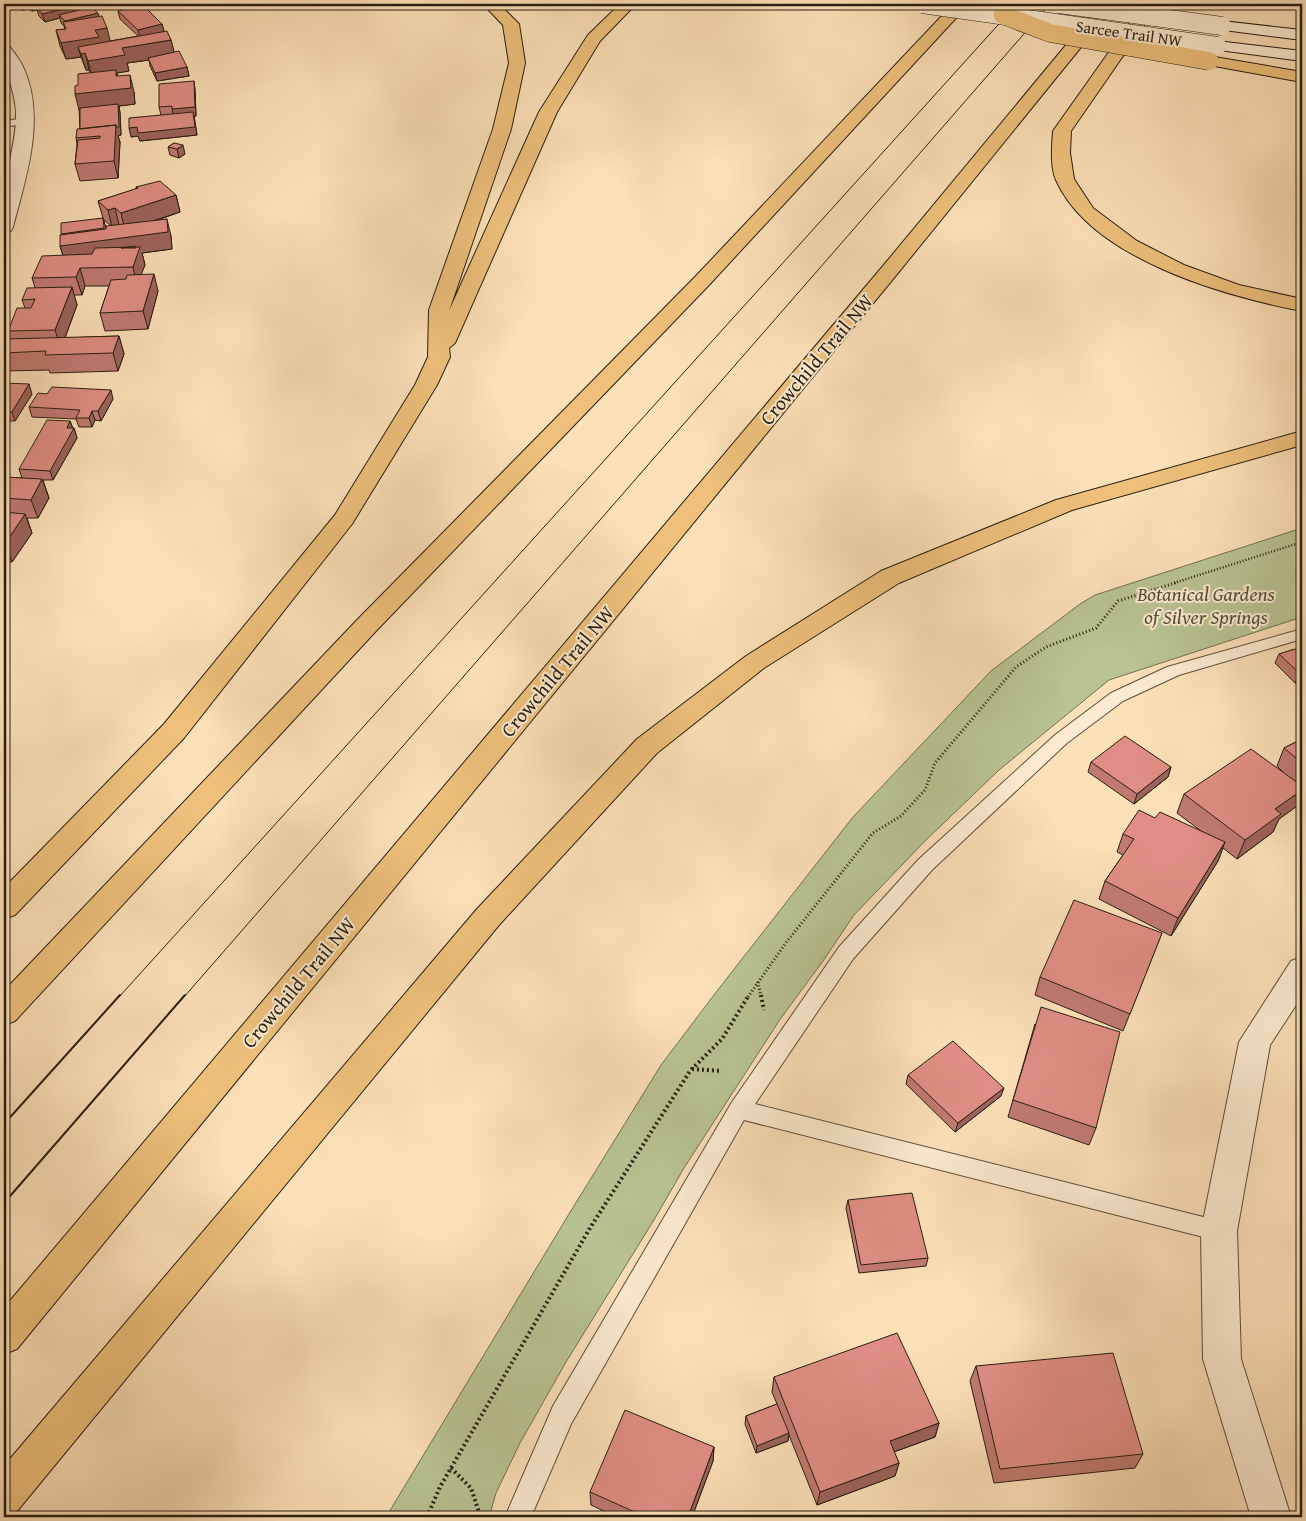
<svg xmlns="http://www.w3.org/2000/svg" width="1306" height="1521" viewBox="0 0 1306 1521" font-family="'Gentium Book Plus',serif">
<rect width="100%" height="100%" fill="#fce0b8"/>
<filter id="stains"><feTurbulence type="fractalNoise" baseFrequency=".004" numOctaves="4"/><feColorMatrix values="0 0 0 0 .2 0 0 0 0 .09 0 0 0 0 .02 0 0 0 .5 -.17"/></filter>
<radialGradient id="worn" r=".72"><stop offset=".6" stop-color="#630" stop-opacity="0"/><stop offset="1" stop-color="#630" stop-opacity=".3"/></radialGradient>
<path fill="#b9c393" stroke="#707052" d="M1302,528V617L1109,680L999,770L925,841L854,915L823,961L781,1018L684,1168L654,1220L566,1362L520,1443L496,1493L489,1517H386L569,1214L661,1065L717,991L853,817L991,671L1080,604L1095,595Z"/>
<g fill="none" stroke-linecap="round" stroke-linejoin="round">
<defs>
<path id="lane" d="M26,118L30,119L31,121L30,123L4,127V121Z
M1302,629V639L1179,675L1123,701L1067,743L932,870L853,959L755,1104L1219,1221L1227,1224L1230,1231L1227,1238L1219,1241L744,1120L571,1424L531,1517H505L553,1406L732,1102L839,947L918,860L1055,735L1111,693L1167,667Z"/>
<path id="street" d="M4,45L10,47C15,54 21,61 24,69C46,118 26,178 13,227L11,231L4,233C3,221 3,207 4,195C6,167 17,142 16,112C15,88 2,67 4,45Z
M1302,957V996L1270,1045L1237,1231L1241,1359L1291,1517H1251L1203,1359L1201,1231L1239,1042L1291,961Z"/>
<path id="secondary" d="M1222,21L1302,30V40L1216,29L1214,26L1216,23Z
M1217,41L1302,51V61L1211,49L1209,46L1211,43Z"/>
<path id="highway" d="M483,4H499L519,24L525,63L511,129L449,311L539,112L588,35L620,4H636L600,41L557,112L455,343L449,348L450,357L437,385L352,524L184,738L15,915L4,919V888L164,724L335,515L415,385L428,357L429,310L493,129L509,63L503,25Z
M953,4H969L709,285L376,631L15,1021L4,1025V991L358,619L695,277Z
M1100,4H1116L902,268L17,1349L4,1354V1308L888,260Z
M1143,4H1159L1071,131L1070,153L1074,179L1093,208L1137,241L1184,265L1239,285L1302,299V311C1225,296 1091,259 1056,180C1050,166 1052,146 1053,131Z
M1209,56L1302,72V82L1203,64L1201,61L1203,58Z
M1302,431V445L1072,510L899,583L764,668L657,753L499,925L18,1510L4,1516V1466L477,909L637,739L746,656L881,571L1056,500Z"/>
</defs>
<use href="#lane" stroke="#5d4e3a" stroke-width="2"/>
<use href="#street" stroke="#5d4e3a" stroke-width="2"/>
<use href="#secondary" stroke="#281e10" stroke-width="2"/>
<use href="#highway" stroke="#281e10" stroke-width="2"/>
<path stroke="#281e10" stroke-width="2.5" stroke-dasharray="1 2" stroke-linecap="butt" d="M1174,583L1302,542"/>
<path stroke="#281e10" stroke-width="3" stroke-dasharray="1 2.5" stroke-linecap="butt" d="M758,982L761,997
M748,997L785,944L873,833L901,816L925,790L935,763L1016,667L1046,647L1096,628L1118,601L1178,582"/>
<path stroke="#281e10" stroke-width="4" stroke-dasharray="2 3" stroke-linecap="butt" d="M761,995L764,1010
M692,1069L722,1071
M451,1468L471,1488L480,1515
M427,1517L440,1487L590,1228L690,1071L722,1039L749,995"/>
<use href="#lane" fill="#fdebd1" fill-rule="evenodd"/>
<use href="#street" fill="#fdebd1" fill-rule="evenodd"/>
<use href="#secondary" fill="#fdebd1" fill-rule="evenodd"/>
<use href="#highway" fill="#eec07c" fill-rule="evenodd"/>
<path stroke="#281e10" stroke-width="1" d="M119,997L1017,4
M184,997L1050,4"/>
<path stroke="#281e10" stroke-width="2" d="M4,1124L120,995
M4,1203L185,995"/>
<defs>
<path id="secondary-bridge" d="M922,4L1217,46
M1059,4L1222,26"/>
<path id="highway-bridge" d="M1003,15L1050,33L1209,61"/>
</defs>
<use href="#secondary-bridge" stroke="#281e10" stroke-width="19" stroke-linecap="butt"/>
<use href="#highway-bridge" stroke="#281e10" stroke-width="19" stroke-linecap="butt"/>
<use href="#secondary-bridge" stroke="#fdebd1" stroke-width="18"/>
<use href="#highway-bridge" stroke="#eec07c" stroke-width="18"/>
</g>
<path fill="#c17a72" stroke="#281e10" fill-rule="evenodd" d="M17,4H74L77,11L99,17L110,41L138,36L120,19L118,11L124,9L123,6L162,24L164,31L171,40L174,52L187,67L189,76L157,81L150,66L149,60L127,63L129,71L117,73V76L134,92L135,104L119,106L120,113L121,135L118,136L120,142L118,178L80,181L75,164L77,144L76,138L80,129L78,85L90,72L89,70H86L81,57L66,59L60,46L56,30L65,29L64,26L61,23L60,18L45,22L39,16L37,10L32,11L29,9L22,10L17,6Z
M194,81L195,90L196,116H194L197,135L140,141L138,136L131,137L161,115L159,107Z
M174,143L185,154L179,158L170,155L168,147Z
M136,187L176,195L180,212L158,220L171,236L172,249L142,253L145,265L141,274L158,291L148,329L105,331L100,313L109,286H85L82,295H74L77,305L65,338L119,336L124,354L118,371L50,373L49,370L5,371L4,366V341L10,339L8,331L25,308L22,300L35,288L32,278L63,255L60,246L103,218L98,201L136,189ZM103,219L111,226L106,229Z
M4,383L32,394L15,421H4Z
M47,394L113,399L101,421L95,420L92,427H79L76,419L32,417L29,407Z
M70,421L73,428H74L77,438L53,480H43L49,498L38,518H27L32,533L12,562H4V477L22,478L19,469Z
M1295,649L1302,680L1295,683L1275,663L1279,654Z
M1302,739V794L1297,806L1279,819L1273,832L1237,859L1223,848L1218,861L1171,936L1099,899L1105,881L1123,855L1117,852L1123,834L1155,818L1201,831L1177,813L1184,794L1284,773L1277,766L1284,748Z
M1091,762L1171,767L1168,777L1134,804L1088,772Z
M1162,933L1123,1031L1035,995L1040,977Z
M1035,1024L1096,1128L1089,1145L1008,1117Z
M908,1075L1001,1096L955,1132L906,1084Z
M848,1200L928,1258L926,1266L859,1273L846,1208Z
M976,1366L1143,1454L1135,1468L994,1483L970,1381Z
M774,1377L939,1423L935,1437L894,1452L899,1463L895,1476L817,1505L789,1435L788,1441L756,1453L745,1424L746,1416L777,1404L772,1392Z
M714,1447L713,1461L692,1517H617L591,1505L590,1492Z"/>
<path fill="#9d635d" stroke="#281e10" d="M21,4H27L29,9L22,10Z
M30,4H60L37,8V10L32,11Z
M76,6L78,14L59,15L60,18L45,22L42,14Z
M98,13L100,21L67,29L65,21Z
M162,24L164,32L140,38L138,30Z
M107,28L111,44L86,56L89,70H86L81,54L78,47L81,57L66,59L61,43L95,30Z
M171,40L175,56L148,58L149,60L127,63L129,71L117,73L120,86L130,75L134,92L135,104L119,106L120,113L121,135L118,136L120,142L118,178L114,161L100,136L79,110L75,94L92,77L88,61L122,48Z
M187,67L189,76L157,81L155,73Z
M194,81L195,90L196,116H194L197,135L140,141L138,136L131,137L129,128L174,118L172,109Z
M183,145L185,154L179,158L177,149Z
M176,195L180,212L125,230L121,213Z
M115,208L119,225L112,227L108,210Z
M103,218L106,227L107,237L63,243L61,234Z
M167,219L171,236L172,249L142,253L145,265L137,285L133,267L65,263L60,246Z
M80,268L85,286L82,295L76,277Z
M154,274L158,291L148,329L143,311Z
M72,287L77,305L61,348L55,330Z
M119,336L124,354L118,371L113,353Z
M29,384L32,394L15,421L12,412Z
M111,390L113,399L101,421L98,411Z
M92,411L95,420L92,427L89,418Z
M70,421L73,430L74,428L77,438L53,480L50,471L67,428Z
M4,427L9,441L4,450Z
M42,479L49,498L38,518L31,500Z
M25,514L32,533L12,562L5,544Z
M1302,672V680L1295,683L1299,673Z
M1171,767L1168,777L1134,804L1137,794Z
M1302,790V794L1297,806L1279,819L1273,832L1237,859L1245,840L1275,809Z
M1225,842L1218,861L1171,936L1178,918Z
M1004,1088L1001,1096L955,1132L958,1123Z
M939,1423L935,1437L885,1455L890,1441Z
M789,1433L788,1441L756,1453L757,1446Z
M714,1447L713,1461L692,1517H688Z
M899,1463L895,1476L817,1505L820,1492Z"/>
<path fill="#e08e85" stroke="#281e10" d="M54,4H74L76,6L42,14L37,8Z
M135,4H142L162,24L138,30L118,11L126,9L123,6Z
M92,7L98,13L65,21L59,15Z
M102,16L107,28L95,30L99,37L61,43L56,30L66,29L63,22Z
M167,31L171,40L122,48L125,55L88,61L85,53L81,54L78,47Z
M179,51L187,67L155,73L148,58Z
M116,70V76L130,75L131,88L75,94V86L78,85V74Z
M194,81L195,107L172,109V106L159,107V84Z
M118,104L119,127H116V125L80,129V108Z
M193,112L195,127L138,133L137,127L129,128V118Z
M116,125L114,161L75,164L78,140L100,138V136L76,138L77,129Z
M174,143L183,145L177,149L168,147Z
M160,181L176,195L121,213L115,208L108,210L98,201L138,188L136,187Z
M103,218L104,228L61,234V223Z
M167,219L168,232L60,246V235L106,229V226Z
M135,246L136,248H121Z
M140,247L133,267L80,268L76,277L32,278L42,256L92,254L95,248Z
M154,274L143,311L100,313L111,280L126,279L127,275Z
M72,287L55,330L8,331L17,308H31L35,299L22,300L27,288Z
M119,336L113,353L45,355L46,351L4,353V339Z
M4,383L29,384L12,412L4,411Z
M52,387L111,390L98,411H92L89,418H76L80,410L29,407L38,393L47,394Z
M47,420L70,421L67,428H74L50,471L19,469Z
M4,477L42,479L31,500L4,498Z
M4,512L25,514L5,544H4Z
M1295,649L1302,656V672L1299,673L1279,654Z
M1125,736L1171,767L1137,794L1091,762Z
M1302,739V763L1284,748Z
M1251,749L1302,786V790L1275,809L1281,814L1245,840L1184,794Z
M1139,810L1155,818L1160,812L1225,842L1178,918L1105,881L1134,839L1123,834Z
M1074,900L1162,933L1130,1014L1040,977Z
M1041,1007L1120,1032L1096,1128L1013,1100Z
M953,1041L1004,1088L958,1123L908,1075Z
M912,1193L928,1258L861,1265L848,1200Z
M897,1333L939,1423L890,1441L899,1463L820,1492L774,1377Z
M1113,1353L1143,1454L1000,1469L976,1366Z
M777,1404L789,1433L757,1446L746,1416Z
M625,1410L714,1447L688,1517H660L655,1516V1517H646L590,1492Z"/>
<g text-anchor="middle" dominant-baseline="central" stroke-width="4" stroke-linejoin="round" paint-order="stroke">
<g font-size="16" fill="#281e10" stroke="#fdebd1">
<text transform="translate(1129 33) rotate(8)">Sarcee Trail NW</text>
</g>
<g font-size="20" fill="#281e10" stroke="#fdebd1">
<text transform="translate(816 359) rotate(-50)">Crowchild Trail NW</text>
<text transform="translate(557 671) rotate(-50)">Crowchild Trail NW</text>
<text transform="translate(298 982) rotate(-50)">Crowchild Trail NW</text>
</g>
<g font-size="20" font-style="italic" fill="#545037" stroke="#fdebd1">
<text x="1206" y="593">Botanical Gardens<tspan x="1206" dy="23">of Silver Springs</tspan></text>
</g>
</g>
<rect width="1306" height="1521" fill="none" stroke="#fce0b8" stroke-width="20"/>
<rect x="5" y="5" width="1296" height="1511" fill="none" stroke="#281e10" stroke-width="2.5"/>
<rect x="10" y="10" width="1286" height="1501" fill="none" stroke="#281e10"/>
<rect width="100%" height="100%" filter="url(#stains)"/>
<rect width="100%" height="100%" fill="url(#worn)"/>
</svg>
